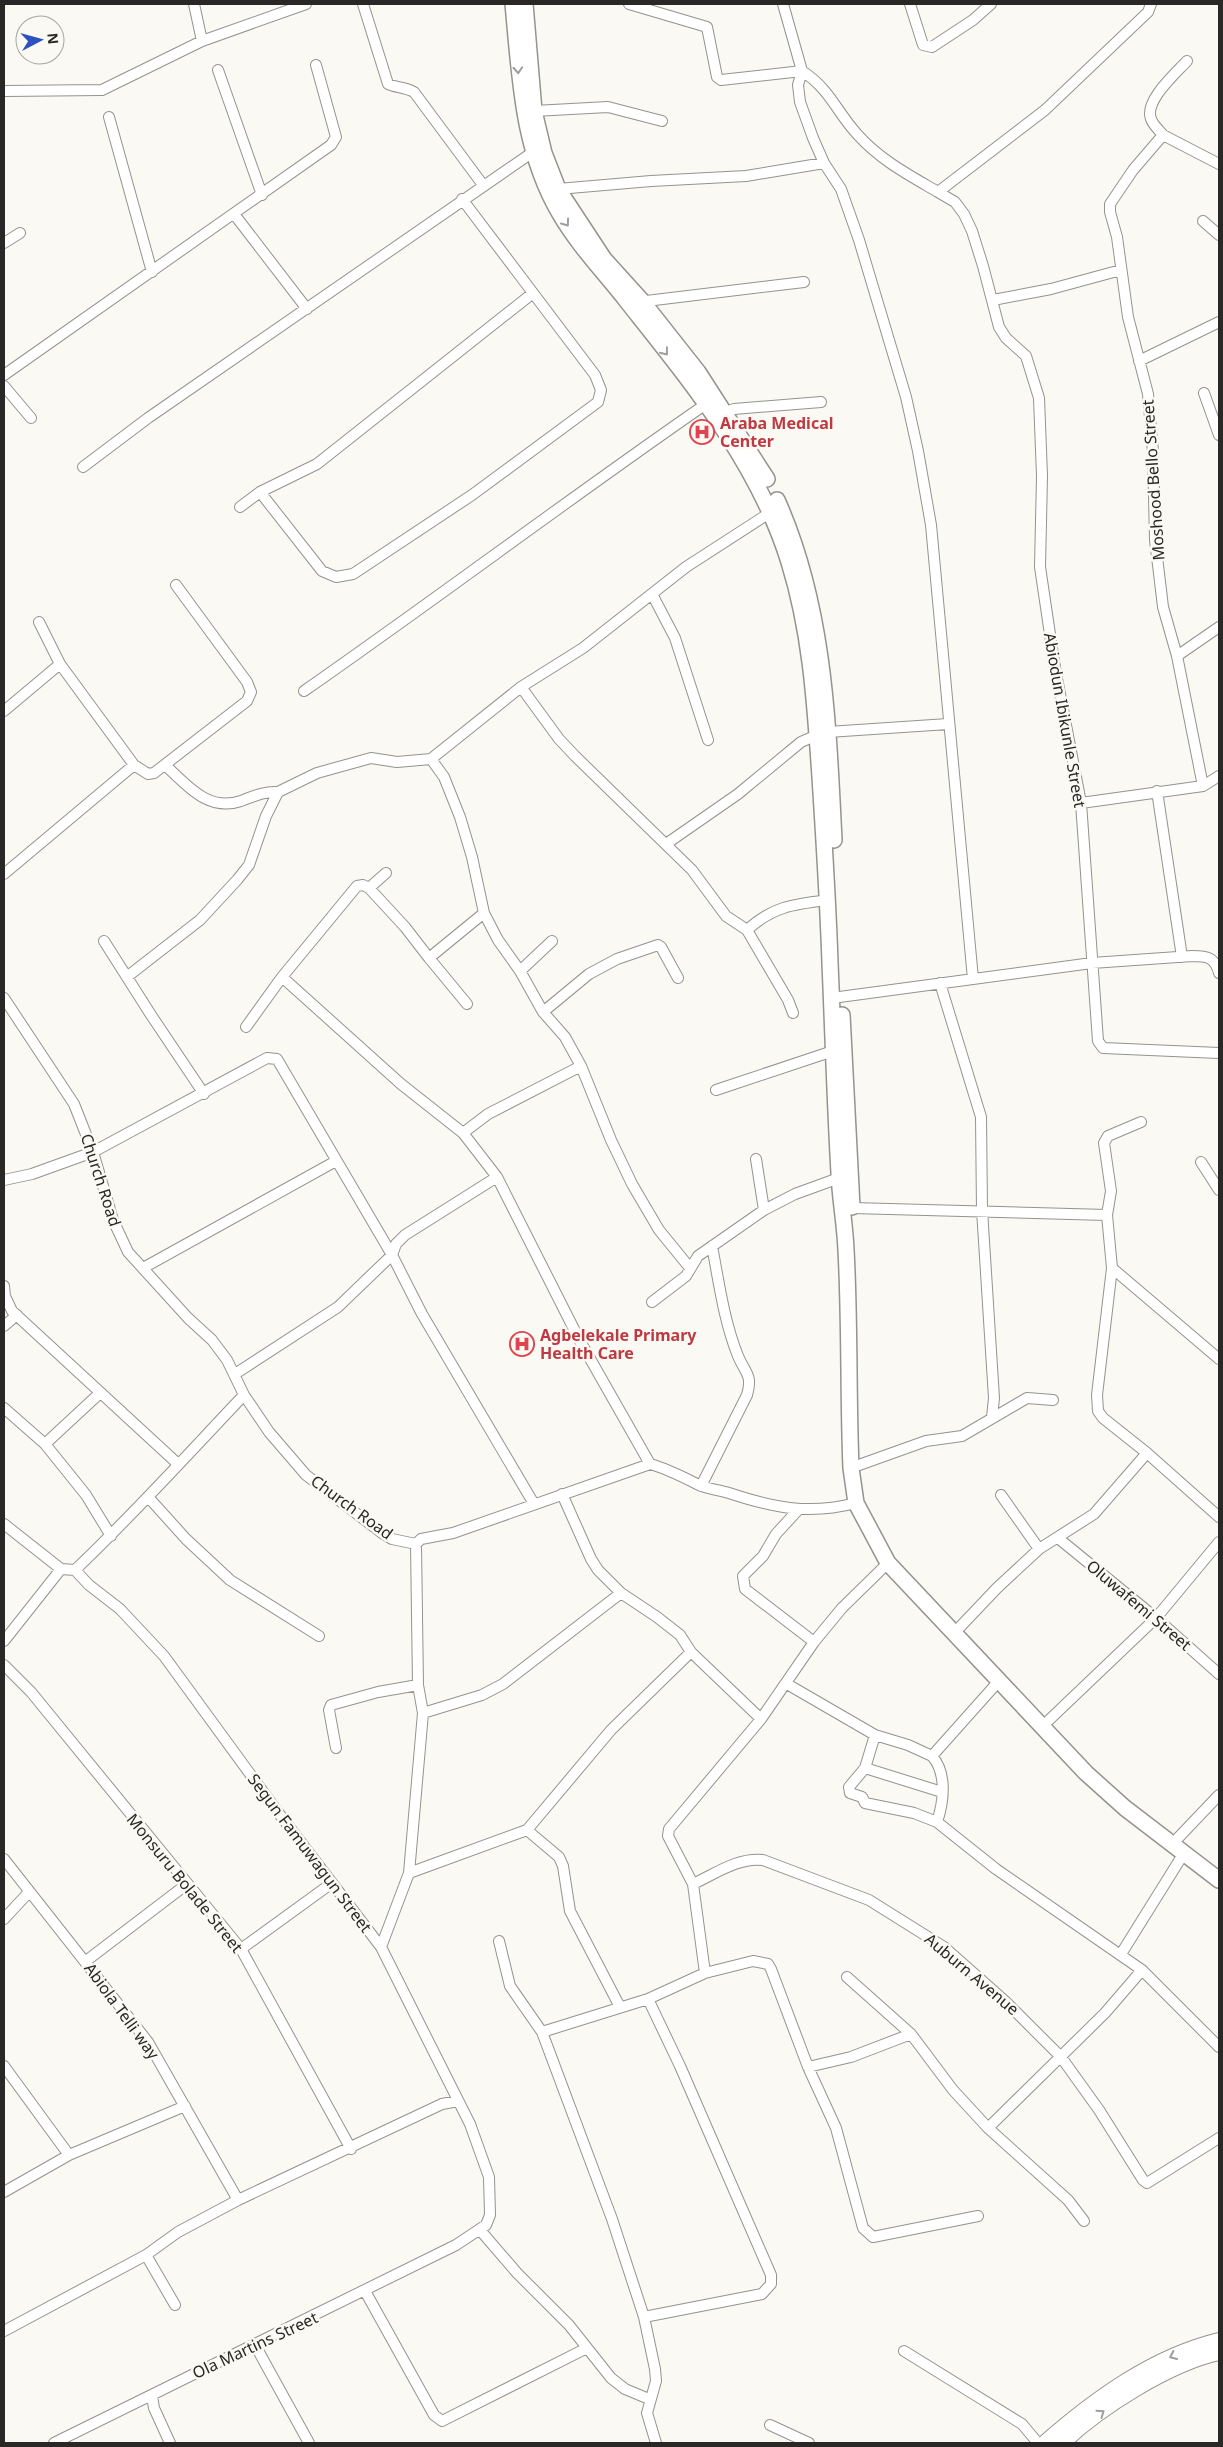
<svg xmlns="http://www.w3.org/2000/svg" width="1223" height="2447" viewBox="0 0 1223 2447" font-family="'Noto Sans',sans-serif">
<rect width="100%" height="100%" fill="#faf9f4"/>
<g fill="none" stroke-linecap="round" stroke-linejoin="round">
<defs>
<path id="minor" d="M194,4L202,41
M363,4L388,84C397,88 405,87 414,92L483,185
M629,4L707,27L717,77L721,80L802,71C830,89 836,111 857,134C880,160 909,175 938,192L1045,110L1148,12L1151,4
M783,4L802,71L798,85L800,102L813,138L824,163L841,189L859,240L906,397L918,451L931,525L973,979
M910,4L923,45L932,47L973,20L991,4
M218,70L262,195
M4,91L102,90L202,41L306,4
M534,111L608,107L662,121
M109,117L152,272
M1163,135C1159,130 1153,125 1151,119C1144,101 1175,74 1187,61
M558,189L651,181L746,176L824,163
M938,192L955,202L964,214L972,231L983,266L999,327L1006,338L1026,356L1039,398L1042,476L1040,567L1055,668L1081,803L1098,1041L1103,1048L1219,1053
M234,214L307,309
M1203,221L1219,235
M4,243L20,233
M993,300L1051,289L1121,270
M638,302L804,282
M1139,361L1219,322
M4,375L331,145L336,137L316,65
M4,386L31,418
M1204,393L1219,435
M726,412L734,409L821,402
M83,467L148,418L533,152
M260,492L322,571L336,577L353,574L472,495L598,402L601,390L595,375L462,199
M240,507L260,492L317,464L533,293
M652,594L675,638L708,740
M39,622L60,664L134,765
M1177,656L1219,627
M521,687L559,739L575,756L692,870L726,916L747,930C773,906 795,904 828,900
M304,691C439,597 570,498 706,404
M4,711L60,664
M828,732L948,724
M431,759L521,687L583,648L686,567L771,512
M165,765C188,786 208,812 241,801C254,796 265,791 278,792
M1203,786L1177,656L1163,607L1155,540L1153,452L1148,394L1128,317L1117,237L1110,212V204L1133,170L1163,135L1219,164
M1157,791L1182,957
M1081,803L1203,786L1219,776
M666,844L738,794L801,742L817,735
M4,874L134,765L148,774L154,773L247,701L251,692L247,682L176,585
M369,888L386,873
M747,930L788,1000L793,1013
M104,941L151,1015L204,1094
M429,958L467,1004
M520,971L552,941
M128,976L200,920L237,880L249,865L266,816L278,792L317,773L371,758L397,762L431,759L444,777L460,817L472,857L484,913L498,940L520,971L543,1012L565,1037L581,1066L611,1140L632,1184L659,1230L690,1268
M282,977L401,1084L463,1133L497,1177L580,1341L650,1464
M940,983L981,1117L982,1210L994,1398L992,1417
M4,998L74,1104L93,1152L113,1220L128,1252L188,1318L212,1340L227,1360L244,1395L269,1432L306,1475L382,1533L392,1539L416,1544L421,1539L453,1533L650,1464C668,1469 683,1477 699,1485C708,1489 719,1490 729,1493C774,1508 809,1515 856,1503
M832,998L1092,963L1192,956C1207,956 1215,957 1219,973
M543,1012L589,974L617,959L658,945L661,947L678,978
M246,1027L282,977L357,886L363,885L369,888L405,927L429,958L484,913
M716,1090L833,1051
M1141,1122L1108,1136L1104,1143L1111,1191L1107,1215L1112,1268L1097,1395L1098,1411L1103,1418L1147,1453L1219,1517
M463,1133L488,1114L581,1066
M756,1159L764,1210
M1201,1162L1219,1190
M4,1180L32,1174L93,1152L267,1058L277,1059L392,1255L422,1314L534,1504
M852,1208L1107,1215
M143,1268L336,1161
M1112,1268L1219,1359
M4,1286L5,1296L12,1311L178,1464
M652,1302L686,1276L698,1256L764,1210L795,1194L839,1178
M4,1326L17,1315
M235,1374L338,1307L392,1255L396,1244L405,1235L497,1177
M4,1408L45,1444L86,1495L111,1536
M45,1444L100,1393
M859,1465L926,1441L962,1436L1027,1398L1053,1400
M701,1486L747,1395C753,1375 745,1373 738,1356C724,1321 719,1283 712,1246
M562,1494L591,1559L598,1570L621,1593L657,1617L680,1635L691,1652L761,1719
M1001,1495L1039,1549
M149,1498L186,1539L230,1580L319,1636
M798,1510L776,1534L763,1556L743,1576L745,1589L814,1642
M4,1524L61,1569L75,1570L89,1585L120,1609L164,1656L280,1815L381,1947L470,2124L489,2177L490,2215L486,2225L456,2245L54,2443
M1058,1538L1156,1618L1219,1674
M75,1570C134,1514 188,1454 244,1395
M959,1628L997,1588L1039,1549L1094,1514L1147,1453
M4,1641L61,1569
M4,1665L31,1692L241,1949L351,2149
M998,1682L932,1756C947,1773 944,1801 937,1822L996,1869L1142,1970L1219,2047
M787,1684L875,1735L908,1745L932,1756
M423,1713L482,1695L503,1684L621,1593
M1048,1721L1156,1618L1219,1542
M875,1735L865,1768L849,1787L850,1793L862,1797L865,1803L914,1813L937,1822
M336,1748L329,1710L331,1705L378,1692L418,1685
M865,1768L942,1792
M527,1830L559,1857L563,1866L570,1911L620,2007
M1178,1838L1219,1795
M4,1859L148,2042L238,2200
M409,1873L527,1830L611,1730L691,1652
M693,1884C715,1874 738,1857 763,1860L869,1900L944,1947L1006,2002L1061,2057L1099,2110L1143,2180L1147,2183L1219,2138
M4,1919L29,1892
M499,1941L510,1986L542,2032L612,2219L644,2317L655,2369L656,2381L647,2413L656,2443
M381,1947L409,1873L423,1713L418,1685L416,1544
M241,1949L332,1883
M1121,1954L1184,1853
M86,1961L187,1884
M705,1973L753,1961L768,1964L771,1969L808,2067L836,2128L863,2228L873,2237L978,2216
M847,1977L911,2034L953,2090L988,2128L1068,2200L1084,2221
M542,2032L648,1999L705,1973L693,1884L668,1836L669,1829L761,1719L814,1642L842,1608L888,1563
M4,2066L69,2155
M808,2067L851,2057L911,2034
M988,2128L1105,2013L1142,1970
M4,2192L69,2155L185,2106
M480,2230L517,2273L569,2325L611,2378L625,2389L649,2399
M146,2255L175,2305
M365,2291L434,2415L442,2421L587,2348
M644,2317L762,2294L771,2284V2275L680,2066L648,1999
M4,2331L146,2255L178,2232L238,2200L442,2104L458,2101
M255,2345L309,2443
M904,2351L1022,2424L1038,2443
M152,2396L154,2408L170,2443
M770,2425L809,2443"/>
<path id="secondary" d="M1044,2443C1094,2399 1153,2356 1219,2340
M1063,2443C1100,2408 1169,2364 1219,2353"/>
<path id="primary" d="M513,4C520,76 522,150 560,214C578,245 604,272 626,300C690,381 758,462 789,562C811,633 815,704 820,777C824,839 828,901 830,963C833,1033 835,1103 839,1173C840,1199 845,1224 846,1250C850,1323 848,1395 851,1468L856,1503L888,1563L1086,1773L1125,1808L1219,1880
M525,4L534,111L544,153L558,189L604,259L642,301L698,372L767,479
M777,500C825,607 828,724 834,840
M842,1015L852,1207"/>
</defs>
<use href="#minor" stroke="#94938e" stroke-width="12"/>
<use href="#secondary" stroke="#94938e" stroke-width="16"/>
<use href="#primary" stroke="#94938e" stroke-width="18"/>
<use href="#minor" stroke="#fff" stroke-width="10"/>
<use href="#secondary" stroke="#fff" stroke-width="14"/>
<use href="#primary" stroke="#fff" stroke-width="15"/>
</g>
<defs><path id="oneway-chevron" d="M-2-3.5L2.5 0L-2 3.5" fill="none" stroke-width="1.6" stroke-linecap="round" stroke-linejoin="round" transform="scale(1.25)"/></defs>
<g stroke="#9f9e9d">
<use href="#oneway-chevron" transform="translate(518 70) rotate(87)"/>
<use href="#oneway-chevron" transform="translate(566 223) rotate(54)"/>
<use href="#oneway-chevron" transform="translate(665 352) rotate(52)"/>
<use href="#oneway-chevron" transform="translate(1173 2356) rotate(155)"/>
<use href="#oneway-chevron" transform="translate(1101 2413) rotate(-35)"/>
</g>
<defs>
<symbol id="hospital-ring" viewBox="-11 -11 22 22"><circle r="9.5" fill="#faf9f4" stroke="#e0444e" stroke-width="1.5"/><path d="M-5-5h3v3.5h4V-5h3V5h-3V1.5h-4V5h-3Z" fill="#e0444e"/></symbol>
</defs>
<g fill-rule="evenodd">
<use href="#hospital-ring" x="688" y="418" width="28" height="28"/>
<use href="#hospital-ring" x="508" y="1330" width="28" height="28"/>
</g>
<g text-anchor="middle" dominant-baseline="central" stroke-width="5" stroke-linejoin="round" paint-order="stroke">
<g font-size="16" font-weight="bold" fill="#be3a42" stroke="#faf9f4" text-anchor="start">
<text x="720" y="423">Araba Medical<tspan x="720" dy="18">Center</tspan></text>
<text x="540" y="1335">Agbelekale Primary<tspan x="540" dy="18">Health Care</tspan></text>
</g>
<g font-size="16" fill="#292826" stroke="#faf9f4">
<text transform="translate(1153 480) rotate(-94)">Moshood Bello Street</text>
<text transform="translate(1065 720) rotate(80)">Abiodun Ibikunle Street</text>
<text transform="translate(101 1180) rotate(72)">Church Road</text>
<text transform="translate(352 1507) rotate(36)">Church Road</text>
<text transform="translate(1139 1605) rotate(40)">Oluwafemi Street</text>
<text transform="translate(310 1853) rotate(53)">Segun Famuwagun Street</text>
<text transform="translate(185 1883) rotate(51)">Monsuru Bolade Street</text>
<text transform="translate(972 1974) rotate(40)">Auburn Avenue</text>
<text transform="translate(122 2011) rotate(54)">Abiola Telli way</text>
<text transform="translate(255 2345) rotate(-25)">Ola Martins Street</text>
</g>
</g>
<rect width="1223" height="2447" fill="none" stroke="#292826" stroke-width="10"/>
<g transform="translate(40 40) rotate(84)"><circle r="24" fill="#faf9f4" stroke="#a6a5a2"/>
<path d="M0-4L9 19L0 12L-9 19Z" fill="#2d51c1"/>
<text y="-8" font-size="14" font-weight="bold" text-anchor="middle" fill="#292826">N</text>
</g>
</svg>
